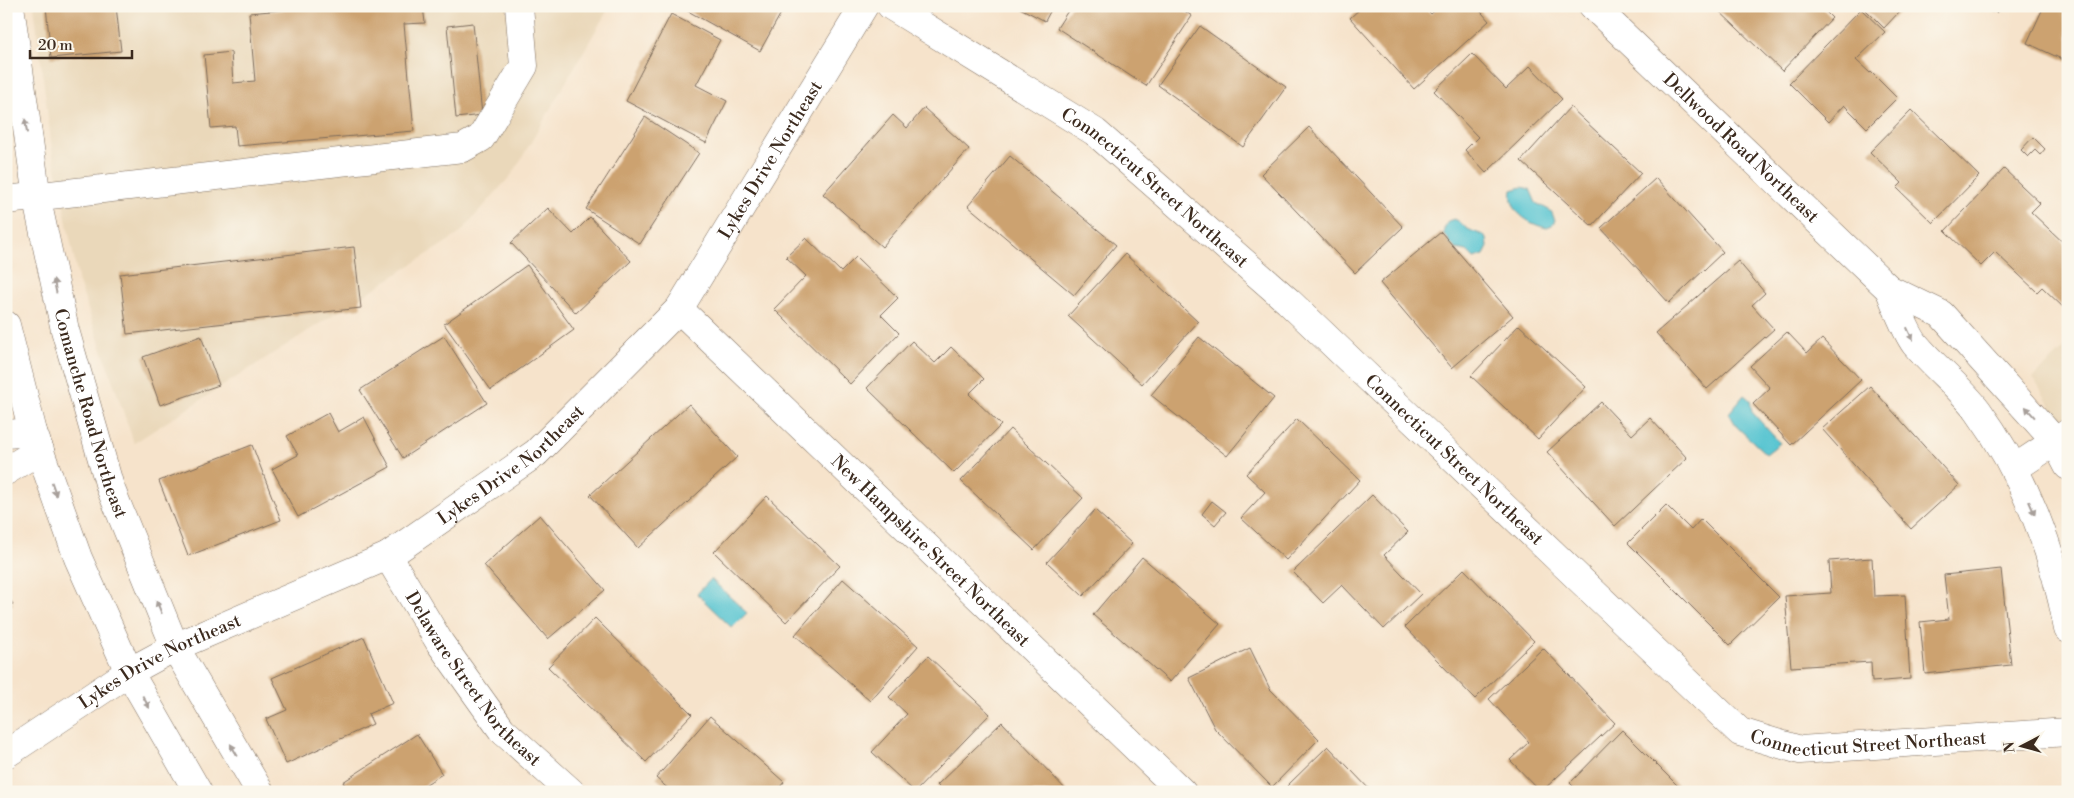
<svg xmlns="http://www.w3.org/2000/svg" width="2074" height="798" viewBox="0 0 2074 798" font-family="'Libre Bodoni',serif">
<rect width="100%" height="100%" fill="#fbf7ec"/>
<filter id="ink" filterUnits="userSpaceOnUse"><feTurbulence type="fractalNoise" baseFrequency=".02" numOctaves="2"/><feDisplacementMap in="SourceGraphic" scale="10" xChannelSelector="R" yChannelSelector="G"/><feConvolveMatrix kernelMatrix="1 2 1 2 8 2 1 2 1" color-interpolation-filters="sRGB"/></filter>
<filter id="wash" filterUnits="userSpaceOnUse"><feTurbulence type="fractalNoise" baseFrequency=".0096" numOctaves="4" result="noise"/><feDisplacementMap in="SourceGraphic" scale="20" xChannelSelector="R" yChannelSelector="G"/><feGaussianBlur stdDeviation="1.12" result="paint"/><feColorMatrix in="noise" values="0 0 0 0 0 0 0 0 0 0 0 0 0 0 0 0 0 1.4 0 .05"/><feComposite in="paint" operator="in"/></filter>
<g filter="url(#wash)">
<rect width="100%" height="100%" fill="#f6e3cb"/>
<path fill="#ead8ba" d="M34,6H610L513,173L459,234L134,443L79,283L52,149Z
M2068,345V433L2033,378Z"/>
<path fill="#59c5d1" stroke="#4a7878" d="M1522,187L1530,189L1536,203L1551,211L1555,220L1552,226L1547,228C1528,224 1508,211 1512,190Z
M1454,219C1464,223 1461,225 1468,229C1475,233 1482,233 1487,239L1488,247L1484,255L1474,258L1467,251L1450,248L1448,238L1444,235V229L1448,221Z
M1744,395L1750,400L1752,412L1780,443L1766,454L1737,427L1729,413Z
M711,579L747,613L732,628L697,594Z"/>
<g id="blocks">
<path fill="#cca270" d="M46,6H116L121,51L51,58Z
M324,6H423L425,23L404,24L414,131L237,146L235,126L211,128L204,55L231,52L233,83L255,81L249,13Z
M688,6H785L760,51L686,10Z
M1016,6H1053L1045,21Z
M1071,6H1177L1192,16L1146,86L1057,28Z
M1363,6H1424L1431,14L1440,6H1476L1489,21L1414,89L1350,18Z
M1714,6H1820L1832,18L1782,71Z
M1867,6H1895L1900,11L1884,28L1865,9Z
M1989,6H2002L1996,13Z
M2044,6H2068V62L2027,43Z
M1861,9L1885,32L1856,60L1870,73L1871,72L1897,98L1867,128L1844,105L1828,122L1789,83Z
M671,14L720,40L696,85L727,101L706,143L626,101Z
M473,23L482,115L456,118L447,26Z
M1200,26L1286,87L1243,147L1158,85Z
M1472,54L1506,89L1530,66L1562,99L1486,173L1465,150L1478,137L1434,91Z
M1570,107L1641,173L1592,226L1521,161Z
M924,108L969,149L882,247L823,194L893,115L907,128Z
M1911,110L1979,176L1933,223L1897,188L1902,183L1870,152Z
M645,117L699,153L640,244L586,209Z
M1309,127L1403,227L1355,273L1261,174Z
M2033,137L2045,149L2040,155L2035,150L2028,157L2021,150Z
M1010,156L1116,245L1074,295L968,206Z
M2004,169L2040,203L2031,212L2068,247V308L2066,310L2042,287L2037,292L1995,252L1981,266L1945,231Z
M1656,178L1723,252L1669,303L1601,228Z
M548,208L573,234L590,217L631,261L576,313L511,243Z
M1441,232L1513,316L1452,368L1380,283Z
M806,238L841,272L856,257L898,298L881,315L899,333L850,384L774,309L806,276L786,257Z
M354,247L361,308L127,334L120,274Z
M1125,254L1198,322L1142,384L1068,316Z
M1738,261L1765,293L1752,305L1774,329L1707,389L1656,333Z
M527,265L574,330L491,390L444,324Z
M1519,325L1586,387L1538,439L1471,376Z
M1787,332L1807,353L1822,339L1861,380L1791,445L1753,404L1770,388L1750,366Z
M201,336L219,385L160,405L143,357Z
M444,336L487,403L403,458L360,390Z
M1199,337L1274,398L1227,456L1151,395Z
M912,341L935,363L951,347L984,379L969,394L1001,425L954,473L867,388Z
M1870,386L1959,485L1911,529L1822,429Z
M1601,402L1632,435L1650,418L1687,458L1615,526L1547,452Z
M689,404L737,457L638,548L590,495Z
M328,413L338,432L364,417L390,467L298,517L272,469L298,455L287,436Z
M1297,419L1360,480L1286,560L1241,518L1265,492L1246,474Z
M1010,429L1083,498L1034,550L961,481Z
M252,445L281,520L188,556L159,481Z
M1372,495L1408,532L1384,555L1421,594L1384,629L1342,585L1323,603L1293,572Z
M767,496L840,566L786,622L714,552Z
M1212,501L1226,512L1215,525L1202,514Z
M1666,505L1691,530L1701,519L1779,597L1730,645L1628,543Z
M1095,510L1132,544L1083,596L1047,562Z
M540,515L605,590L548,639L484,565Z
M1142,557L1220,624L1170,682L1093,615Z
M1872,558L1874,596L1905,595L1910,679L1872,682L1871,662L1791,667L1785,596L1831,593L1829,561Z
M1464,569L1534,641L1475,699L1405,627Z
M2001,569L2011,665L1925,674L1920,622L1949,619L1944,575Z
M843,579L918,646L870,701L795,635Z
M6,594L13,604L6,609Z
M595,618L692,714L646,762L548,667Z
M364,637L393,703L368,714L373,724L286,764L266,719L287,710L272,678Z
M1250,648L1270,689L1319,739L1272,787L1215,729L1189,678Z
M1543,648L1615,723L1541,792L1510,760L1529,742L1489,699Z
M928,656L990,714L915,792L872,752L907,714L889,697Z
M710,716L784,782L776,792H672L656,778Z
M1002,722L1068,792H944L937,785Z
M1622,730L1684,792H1579L1570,783Z
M417,734L442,774L417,790L418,792H349L343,782Z
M1328,746L1372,792H1293L1287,786Z"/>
</g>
</g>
<g filter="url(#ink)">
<use href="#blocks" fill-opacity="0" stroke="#7c6b5b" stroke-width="1"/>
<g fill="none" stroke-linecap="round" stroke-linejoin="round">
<defs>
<g id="minor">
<path id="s1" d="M10,6L38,205L65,330L110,487L175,647L260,792"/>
<path id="s2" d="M891,6L1095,132L1288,301L1740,732L1800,750L2068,732"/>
<path id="s3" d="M1593,6L1889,289L1941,314L2055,441L2068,466"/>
<path d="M6,200L463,148L481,138L524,66L519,6"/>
<path d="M1889,289C1896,305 1905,331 1915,344C1935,368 1960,387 1978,411C2024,474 2054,552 2068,629"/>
<path id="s4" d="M679,309L1182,792"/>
<path d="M6,325L33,432L78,558L129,672L198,792"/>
<path d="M6,434L33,432"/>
<path d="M2015,468L2068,433"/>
<path d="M6,471L40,450"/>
<path id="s5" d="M388,556L440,643L502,730L571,792"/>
<path id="s6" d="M6,754L129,672L175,647L388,556L536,453L679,309L864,6"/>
</g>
</defs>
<use href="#minor" stroke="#7c6b5b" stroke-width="29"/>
<use href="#minor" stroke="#fff" stroke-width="28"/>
</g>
<defs><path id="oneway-solid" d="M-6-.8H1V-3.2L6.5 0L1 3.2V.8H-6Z" transform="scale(1.25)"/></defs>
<g fill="#a79f9a">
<use href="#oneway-solid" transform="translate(26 126) rotate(-98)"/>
<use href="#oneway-solid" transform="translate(55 286) rotate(-102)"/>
<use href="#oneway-solid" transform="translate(1910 334) rotate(65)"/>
<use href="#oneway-solid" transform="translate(2030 412) rotate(-131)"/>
<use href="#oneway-solid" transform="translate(54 489) rotate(71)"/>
<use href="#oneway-solid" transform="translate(2032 508) rotate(66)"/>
<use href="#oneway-solid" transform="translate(159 607) rotate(-112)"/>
<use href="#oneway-solid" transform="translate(146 702) rotate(61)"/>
<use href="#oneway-solid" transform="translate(234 750) rotate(-120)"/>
</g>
</g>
<g text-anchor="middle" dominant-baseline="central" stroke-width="4" stroke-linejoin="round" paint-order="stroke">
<g font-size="18" fill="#3b2a1e" stroke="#fbf7ec">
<text stroke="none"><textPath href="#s3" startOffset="205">Dellwood Road Northeast</textPath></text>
<text stroke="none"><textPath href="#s6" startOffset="990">Lykes Drive Northeast</textPath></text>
<text stroke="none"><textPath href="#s2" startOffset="321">Connecticut Street Northeast</textPath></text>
<text stroke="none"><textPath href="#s1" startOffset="416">Comanche Road Northeast</textPath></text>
<text stroke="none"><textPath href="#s2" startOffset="726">Connecticut Street Northeast</textPath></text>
<text stroke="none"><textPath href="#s6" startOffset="585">Lykes Drive Northeast</textPath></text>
<text stroke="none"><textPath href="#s4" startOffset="349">New Hampshire Street Northeast</textPath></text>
<text stroke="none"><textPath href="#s6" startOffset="180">Lykes Drive Northeast</textPath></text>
<text stroke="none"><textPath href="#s5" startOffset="150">Delaware Street Northeast</textPath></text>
<text stroke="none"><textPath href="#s2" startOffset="1251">Connecticut Street Northeast</textPath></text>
</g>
</g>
<rect width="2074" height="798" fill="none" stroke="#fbf7ec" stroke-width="25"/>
<g transform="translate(2022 746) rotate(264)" stroke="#fbf7ec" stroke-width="4" paint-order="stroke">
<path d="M0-4L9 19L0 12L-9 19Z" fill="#3b2a1e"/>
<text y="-8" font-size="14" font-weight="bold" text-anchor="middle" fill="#3b2a1e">N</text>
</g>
<path d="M30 50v8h102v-8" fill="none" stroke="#3b2a1e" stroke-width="2.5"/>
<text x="38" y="50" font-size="15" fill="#3b2a1e" stroke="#fbf7ec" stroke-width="4" paint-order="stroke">20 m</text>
</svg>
